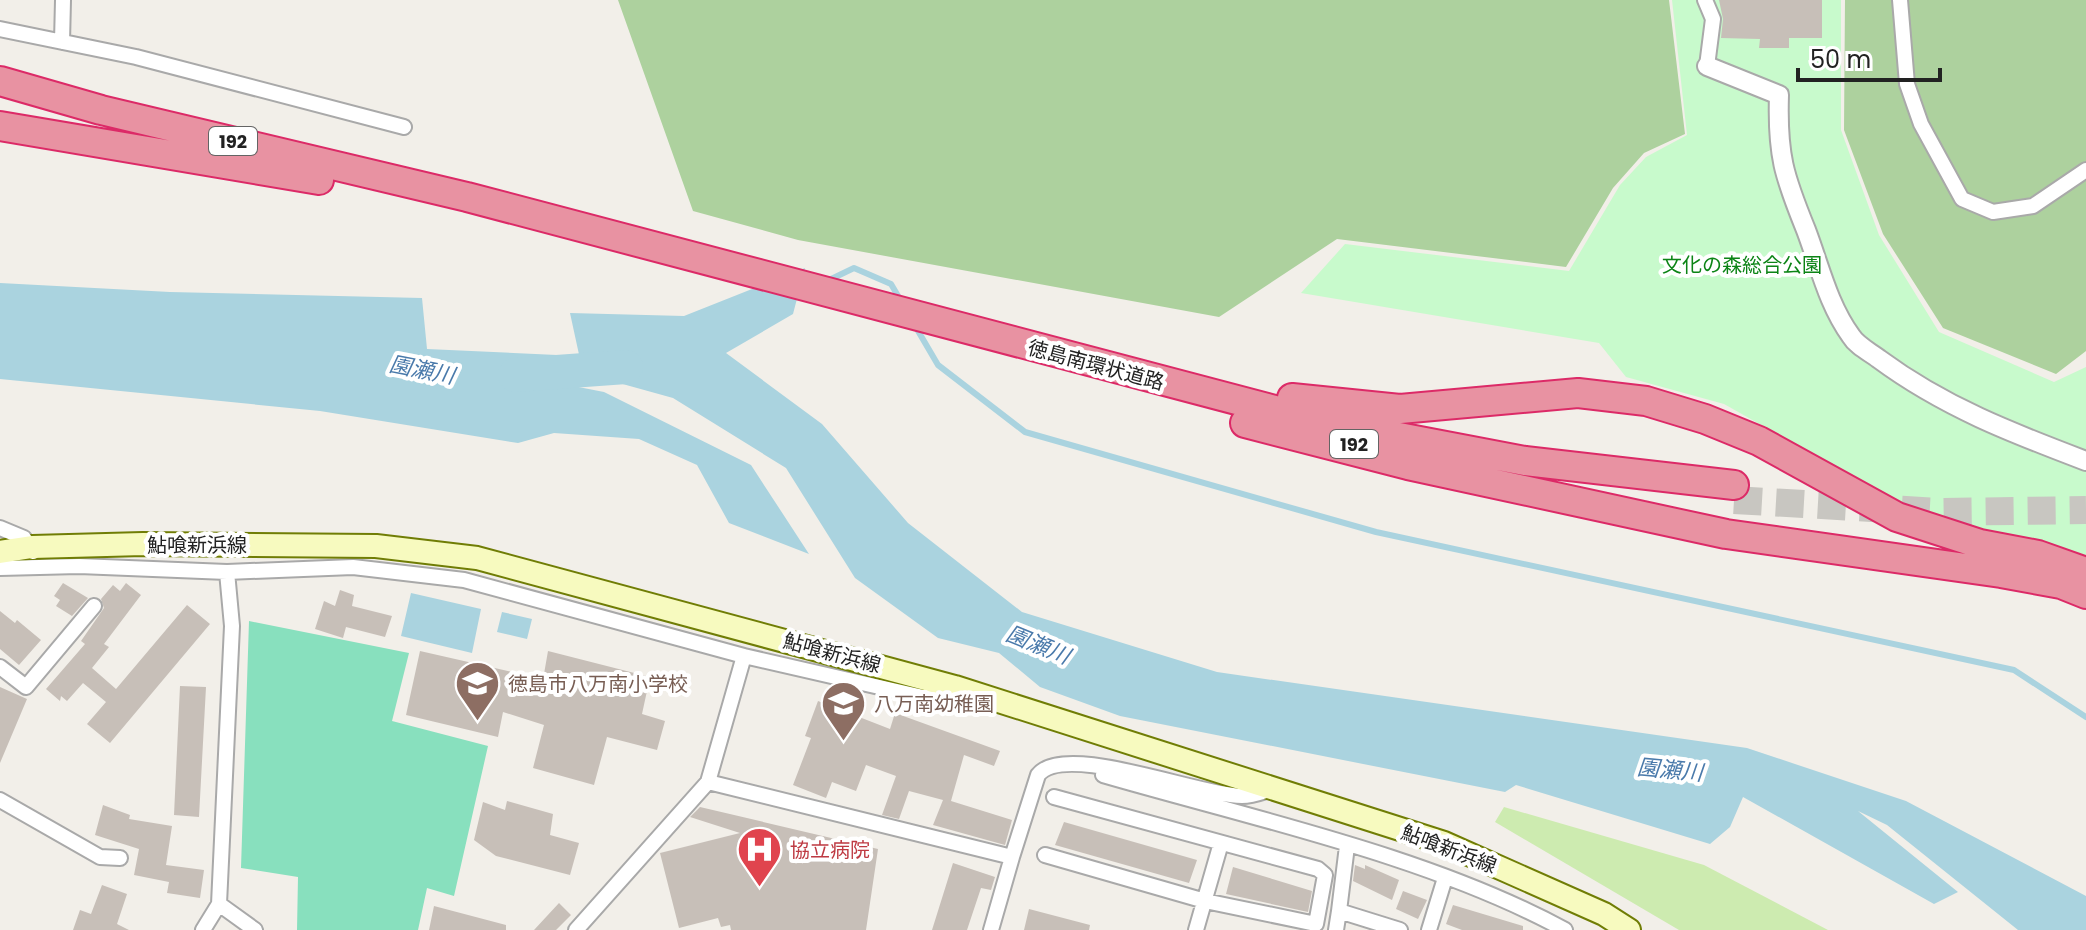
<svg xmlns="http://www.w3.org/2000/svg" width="2086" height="930" viewBox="0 0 2086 930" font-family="Poppins,'Noto Sans JP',sans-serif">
<rect width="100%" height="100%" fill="#f2efe9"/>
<path fill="#cdebb0" d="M1504,807L1704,865L1828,930H1679L1495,822Z"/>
<path fill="#add19e" d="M618,0H1669L1685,134L1644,153L1613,188L1566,267L1337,239L1219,317L798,240L693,211Z
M1845,0H2086V351L2056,374L1943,328L1883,234L1844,130Z"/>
<path fill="#c8facc" d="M1672,0H1841V130L1879,235L1939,332L2054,382L2086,367V565L1935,523L1724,404L1626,377L1599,343L1301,293L1345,244L1569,271L1620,185L1646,157L1687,135Z"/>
<path fill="#88e0be" d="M249,621L409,653L392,721L488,746L454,896L427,888L418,930H297L298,877L241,868Z"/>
<path fill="#aad3df" d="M805,268L793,314L726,353L822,424L908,523L1022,612L1217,672L1747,748L1906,801L2086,896V930H2018L1887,825L1858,811L1958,892L1934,904L1743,797L1730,827L1710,844L1516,785L1505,792L1120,716L1040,687L999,653L938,638L855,578L786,468L673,398L583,373L570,313L684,316Z
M0,283L170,292L422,298L427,349L557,355L563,384L604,392L751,465L809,554L729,523L697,465L639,439L554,433L518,443L320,411L0,379Z
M411,593L481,609L472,653L401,636Z
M502,612L532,619L527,639L497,632Z"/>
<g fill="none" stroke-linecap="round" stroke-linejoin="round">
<path stroke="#aad3df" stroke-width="6" d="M827,281L854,268L891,284L901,301
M914,324L938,365L1025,432L1376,532L2014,670L2086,717"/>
<path stroke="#aad3df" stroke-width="34" d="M515,375L626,367"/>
</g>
<path fill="#c7bfb8" d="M1719,0H1822V38H1789V48H1759L1760,39L1721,38L1723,19Z
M63,583L88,598L72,616L56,606L60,600L54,596Z
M126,583L141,595L104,644L109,647L92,668L116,689L187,605L210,624L110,743L87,724L106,702L83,683L67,701L61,696L60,701L46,689L85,644L81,641L104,608L101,599L113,585L120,591Z
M340,590L354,595L352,606L392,616L385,637L346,627L343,638L315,629L324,601L335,606Z
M0,611L15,623L17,620L41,640L19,665L0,649Z
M420,651L512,672L510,682L541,691L548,651L650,677L642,714L665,721L657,750L607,737L594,785L533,768L544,725L503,712L498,737L406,715Z
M180,686L206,687L199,817L174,815Z
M0,687L27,699L0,763Z
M818,701L890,729L895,713L1000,751L994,766L964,755L951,801L1012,820L1005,845L933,825L943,800L909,791L899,819L882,815L896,776L866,765L856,791L832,782L826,798L793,785L811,738L805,736Z
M507,801L553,814L550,835L579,843L570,875L496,856L474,840L483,802L505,810Z
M103,805L130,815L129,819L172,826L166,865L204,870L200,898L167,893L169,882L134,875L139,849L95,835Z
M700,807L878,849L866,930H731L730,925L721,927L718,918L679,928L660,853L740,833L690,817Z
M1064,822L1197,860L1189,883L1055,845Z
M953,863L995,877L991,890L981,888L967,930H932Z
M1355,865L1365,869V865L1399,880L1392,900L1353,881Z
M1233,867L1312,891L1308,912L1226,894Z
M102,885L127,894L117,924L129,930H73L80,910L91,914Z
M1403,891L1427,900L1418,919L1396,909Z
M559,903L571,915L556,930H534Z
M1453,905L1523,926V930H1462L1446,924Z
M434,906L506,925V930H429Z
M1029,909L1090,925L1089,930H1024Z"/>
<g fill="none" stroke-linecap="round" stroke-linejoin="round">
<path stroke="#c8c6c1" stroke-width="28" stroke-dasharray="28 14" stroke-linecap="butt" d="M1734,500L1940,512L2086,510"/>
<defs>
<path id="minor" d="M1705,0L1713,19L1707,66
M1900,0L1907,84L1921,124L1962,199L1993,212L2033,206L2086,170
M0,29L136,57L404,127
M62,42L63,0
M0,528L24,538L33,552
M0,568L79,566L227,572L232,626L219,904L203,930
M227,572L353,567L464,580L744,656
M0,667L26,687L94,606
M959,694L923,697L744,656L708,782L1012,857L1038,775C1064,741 1201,796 1242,796C1253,796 1262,792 1272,789
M1103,775C1251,818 1432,857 1565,930
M0,800L100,857L120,858
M1045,855L1205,901L1316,924L1325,875L1318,869L1054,797
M219,904L255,930
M1339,911L1347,846
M576,930L708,782
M991,930L1012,857
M1196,930L1221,843
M1336,930L1339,911L1400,930
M1429,930L1445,878"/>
<path id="tertiary" d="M1707,66L1779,95C1777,155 1784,176 1806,230C1820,267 1828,304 1851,336C1857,346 1870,352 1879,359C1944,407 2012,433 2086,461"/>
<path id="secondary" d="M0,552L32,547L143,544L376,546L477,558L955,687L1444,843L1604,914L1629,930"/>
<path id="motorway" d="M0,81L101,110L467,197L1320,422L1525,461L1734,485
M0,126L319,180
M1292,398L1400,409L1578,393L1646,401L1705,419L1759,441L1897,517L1980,544L2038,555L2086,572
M1245,423L1408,465L1726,534L2001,573L2061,584L2086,594"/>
</defs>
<use href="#minor" stroke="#a9a9a9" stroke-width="18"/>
<use href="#tertiary" stroke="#a9a9a9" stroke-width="22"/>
<use href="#secondary" stroke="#707d05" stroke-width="26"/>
<use href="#motorway" stroke="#dc2a67" stroke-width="32"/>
<use href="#minor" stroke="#fff" stroke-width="14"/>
<use href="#tertiary" stroke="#fff" stroke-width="18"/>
<use href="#secondary" stroke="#f7fabf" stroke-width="22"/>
<use href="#motorway" stroke="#e892a2" stroke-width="28"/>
</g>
<defs>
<symbol id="school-pin" viewBox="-11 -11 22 30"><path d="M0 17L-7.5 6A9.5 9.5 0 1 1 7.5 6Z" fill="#8d6e63" stroke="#fff"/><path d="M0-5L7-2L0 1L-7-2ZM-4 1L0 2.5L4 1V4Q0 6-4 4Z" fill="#fff"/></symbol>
<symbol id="hospital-pin" viewBox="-11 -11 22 30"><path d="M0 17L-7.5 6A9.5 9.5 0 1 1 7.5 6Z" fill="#e0444e" stroke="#fff"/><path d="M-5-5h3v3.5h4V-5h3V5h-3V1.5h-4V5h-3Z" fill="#fff"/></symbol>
</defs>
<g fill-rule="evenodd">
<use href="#school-pin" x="452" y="658" width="51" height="69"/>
<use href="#school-pin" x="818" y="678" width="51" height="69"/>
<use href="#hospital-pin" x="734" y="824" width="51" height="69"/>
</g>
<g text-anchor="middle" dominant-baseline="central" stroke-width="8" stroke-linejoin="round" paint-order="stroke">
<g fill="#fff" stroke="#646464" stroke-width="2">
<rect x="209" y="127" width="48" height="28" rx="6"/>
<rect x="1330" y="430" width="48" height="28" rx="6"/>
</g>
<g font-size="18" font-weight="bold" fill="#222">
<text x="233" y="141">192</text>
<text x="1354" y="444">192</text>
</g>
<g font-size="20" fill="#0c8416" stroke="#fff">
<text x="1742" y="265">文化の森総合公園</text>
</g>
<g font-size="20" fill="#222" stroke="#fff">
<text transform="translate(1096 365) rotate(15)">徳島南環状道路</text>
<text x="197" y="545">鮎喰新浜線</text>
<text transform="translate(832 653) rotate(15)">鮎喰新浜線</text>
<text transform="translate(1449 849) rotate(21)">鮎喰新浜線</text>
</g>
<g font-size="20" fill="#785e54" stroke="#fff" text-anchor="start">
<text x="508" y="684">徳島市八万南小学校</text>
<text x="874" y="704">八万南幼稚園</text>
</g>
<g font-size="20" fill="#be3a42" stroke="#fff" text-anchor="start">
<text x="790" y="850">協立病院</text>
</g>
<g font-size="22" font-style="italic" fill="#4a7aab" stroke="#fff">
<text transform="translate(422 370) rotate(11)">園瀬川</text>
<text transform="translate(1038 645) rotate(22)">園瀬川</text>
<text transform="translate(1670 770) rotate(5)">園瀬川</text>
</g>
</g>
<path d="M1798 68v12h142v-12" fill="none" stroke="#222222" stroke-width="4"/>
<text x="1810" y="68" font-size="24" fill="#222222" stroke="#ffffff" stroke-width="6" paint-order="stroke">50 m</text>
</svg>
